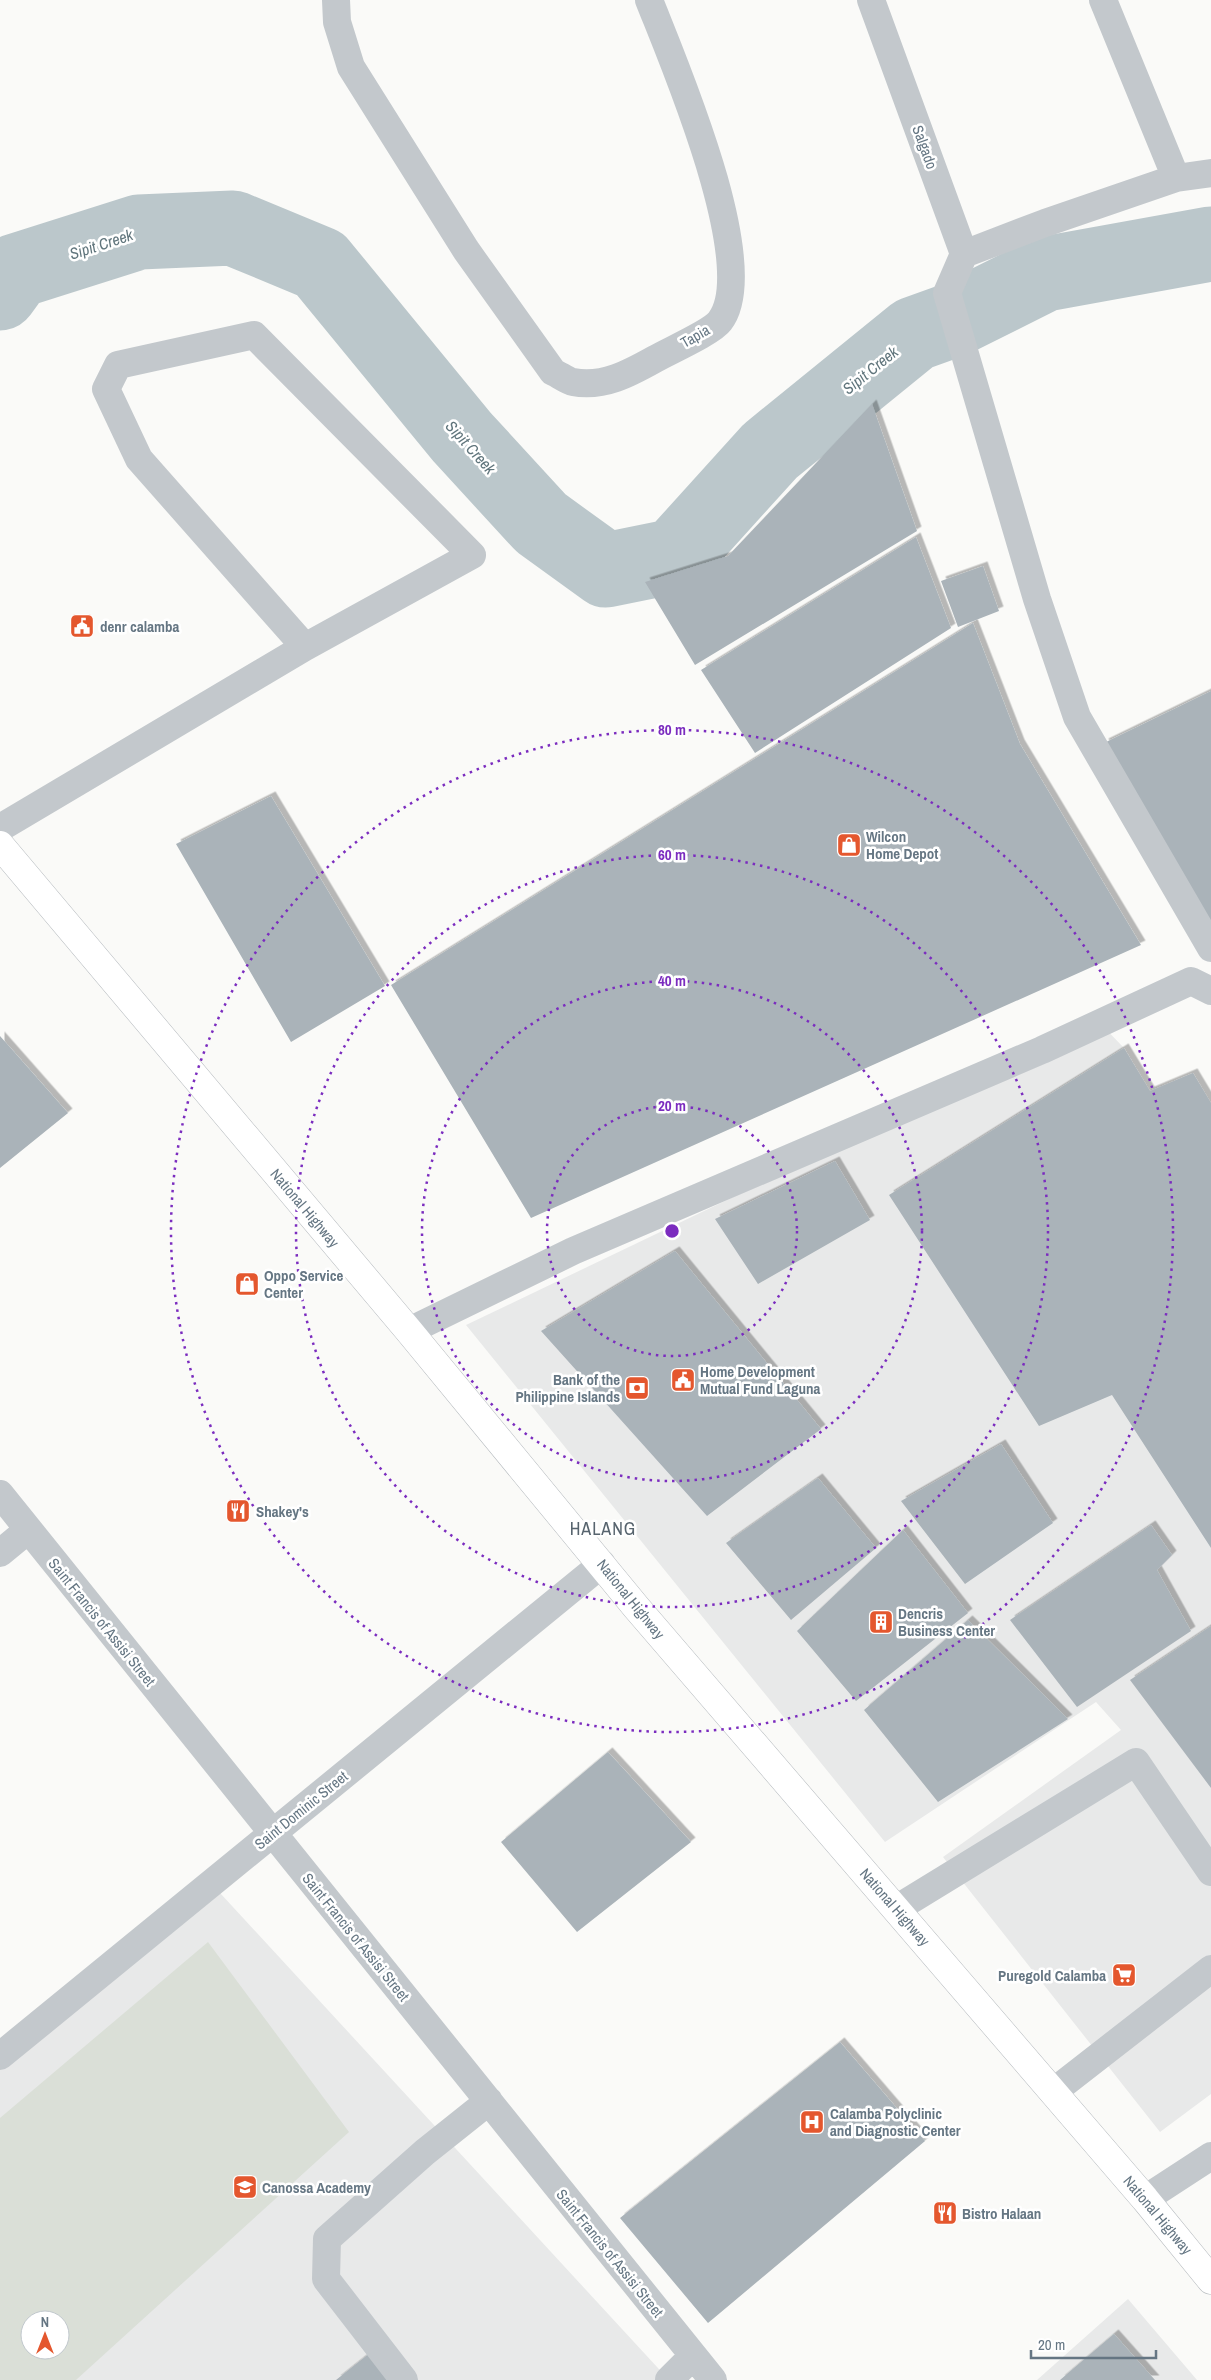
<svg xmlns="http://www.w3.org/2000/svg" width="1211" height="2380" viewBox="0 0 1211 2380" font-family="'Archivo Narrow',sans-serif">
<defs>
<filter id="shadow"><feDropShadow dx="4.5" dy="-4.5" stdDeviation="0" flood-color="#0004"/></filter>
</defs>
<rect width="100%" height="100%" fill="#fafaf8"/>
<path fill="#e8e9e9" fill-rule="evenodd" d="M1099,1022L1124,1048L1150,1090L1193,1073L1211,1102V2094L1160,2132L943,1857L1121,1730L1096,1702L885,1842L466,1325Z
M209,1881L669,2380H0V2053ZM30,2320H60V2350H30Z
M1128,2299L1197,2380H1037Z"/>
<path fill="#dadfd7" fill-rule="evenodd" d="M208,1942L349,2132L76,2380H0V2118ZM30,2320H60V2350H30Z"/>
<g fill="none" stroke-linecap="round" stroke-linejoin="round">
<path stroke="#bbc7cb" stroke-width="75" d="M0,293L16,271L139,232L233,228L320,264L462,437L541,523L606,570L675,556L770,451L914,334L953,320L1045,274L1211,244"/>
</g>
<path fill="#aab3b9" filter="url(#shadow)" d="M872,404L917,531L695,665L645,582L728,556Z
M916,537L951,628L755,753L701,670Z
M983,566L999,611L958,627L941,581Z
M973,623L1020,744L1141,945L531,1218L391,985Z
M1211,691V922L1104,743Z
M271,796L385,986L291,1042L176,844Z
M0,1036L68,1113L0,1168Z
M1124,1048L1150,1091L1193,1073L1211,1103V1548L1112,1395L1039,1426L889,1195Z
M835,1161L870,1220L758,1284L715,1219Z
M675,1251L821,1429L707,1516L541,1331Z
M1001,1444L1053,1523L965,1584L901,1501Z
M818,1478L876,1548L791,1620L726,1543Z
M1151,1525L1172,1555L1157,1570L1191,1631L1077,1707L1010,1620Z
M903,1530L968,1613L856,1701L797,1631Z
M968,1620L1068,1719L938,1802L864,1710Z
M1211,1626V1788L1130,1680Z
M608,1752L691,1842L577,1932L501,1842Z
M840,2042L925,2141L708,2323L620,2218Z
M1114,2334L1155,2380H1060Z
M370,2353L392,2380H336Z"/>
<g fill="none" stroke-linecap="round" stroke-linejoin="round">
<defs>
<path id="major" d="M0,845L409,1331L636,1607L1145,2199L1211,2280"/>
</defs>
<use href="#major" stroke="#b5babe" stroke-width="29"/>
<path stroke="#c3c8cc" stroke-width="28" d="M336,0L337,22L351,67L466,250L553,372C560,375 567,381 573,382C603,388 630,373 655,359C669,351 712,332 720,321C762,267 673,61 649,0
M871,0L964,254L947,293L1037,599L1077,717L1211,948
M1103,0L1176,178
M964,254L1045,223L1176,178L1211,173
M0,828L305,647L472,555L254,335L118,365L106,389L139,459L305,647
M409,1331L573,1251L1042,1050L1191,981L1211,991
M0,1494L713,2380
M0,1553L28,1530
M896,1909L1136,1762L1211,1872
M0,2056L602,1564
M1053,2092L1211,1969
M1145,2199L1211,2156
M404,2380L326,2279L327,2239L425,2152L489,2101
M669,2380L693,2356"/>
<use href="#major" stroke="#fff" stroke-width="28"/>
</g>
<g fill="none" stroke="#7b2cbf" stroke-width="2.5" stroke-dasharray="2.5 5">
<circle cx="672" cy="1231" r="125"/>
<circle cx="672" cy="1231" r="250"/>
<circle cx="672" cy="1231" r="376"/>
<circle cx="672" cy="1231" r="501"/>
</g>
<defs>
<symbol id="civic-square" viewBox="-11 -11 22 22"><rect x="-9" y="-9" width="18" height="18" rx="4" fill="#e4572e" stroke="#fff"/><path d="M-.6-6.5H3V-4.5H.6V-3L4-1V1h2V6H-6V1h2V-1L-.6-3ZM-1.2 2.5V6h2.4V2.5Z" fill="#fff"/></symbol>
<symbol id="shop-square" viewBox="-11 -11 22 22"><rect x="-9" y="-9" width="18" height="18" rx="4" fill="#e4572e" stroke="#fff"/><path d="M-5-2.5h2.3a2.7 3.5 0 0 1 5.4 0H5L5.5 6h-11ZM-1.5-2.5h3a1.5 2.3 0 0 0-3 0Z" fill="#fff"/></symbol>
<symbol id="bank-square" viewBox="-11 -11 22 22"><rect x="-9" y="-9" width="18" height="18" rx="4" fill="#e4572e" stroke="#fff"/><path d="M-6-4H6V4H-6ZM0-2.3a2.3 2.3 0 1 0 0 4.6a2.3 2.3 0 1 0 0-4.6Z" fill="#fff"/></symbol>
<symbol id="restaurant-square" viewBox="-11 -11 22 22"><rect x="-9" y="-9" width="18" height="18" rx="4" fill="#e4572e" stroke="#fff"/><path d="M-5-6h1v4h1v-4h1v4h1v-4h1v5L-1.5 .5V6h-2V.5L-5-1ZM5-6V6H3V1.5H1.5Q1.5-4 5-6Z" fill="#fff"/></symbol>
<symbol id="building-square" viewBox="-11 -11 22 22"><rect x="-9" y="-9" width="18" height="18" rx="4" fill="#e4572e" stroke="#fff"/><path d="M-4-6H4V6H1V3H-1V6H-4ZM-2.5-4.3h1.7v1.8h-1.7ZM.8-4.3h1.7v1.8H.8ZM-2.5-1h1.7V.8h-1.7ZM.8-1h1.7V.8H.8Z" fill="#fff"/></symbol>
<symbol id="supermarket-square" viewBox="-11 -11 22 22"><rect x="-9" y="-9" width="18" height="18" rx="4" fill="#e4572e" stroke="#fff"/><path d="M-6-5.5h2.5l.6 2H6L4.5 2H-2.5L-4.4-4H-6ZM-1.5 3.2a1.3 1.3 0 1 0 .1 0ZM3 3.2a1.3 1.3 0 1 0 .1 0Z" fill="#fff"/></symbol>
<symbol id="hospital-square" viewBox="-11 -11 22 22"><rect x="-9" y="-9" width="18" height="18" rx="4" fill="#e4572e" stroke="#fff"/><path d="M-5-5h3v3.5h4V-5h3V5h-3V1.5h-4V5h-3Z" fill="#fff"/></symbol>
<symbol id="school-square" viewBox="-11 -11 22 22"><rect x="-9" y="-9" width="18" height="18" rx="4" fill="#e4572e" stroke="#fff"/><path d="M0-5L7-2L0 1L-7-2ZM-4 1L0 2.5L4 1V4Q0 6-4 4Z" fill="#fff"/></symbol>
</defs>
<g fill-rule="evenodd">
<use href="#civic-square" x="68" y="612" width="28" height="28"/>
<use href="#shop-square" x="835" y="831" width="28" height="28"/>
<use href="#shop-square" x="233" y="1270" width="28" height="28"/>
<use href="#civic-square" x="669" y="1366" width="28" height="28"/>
<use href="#bank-square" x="623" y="1374" width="28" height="28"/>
<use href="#restaurant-square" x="224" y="1497" width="28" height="28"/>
<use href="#building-square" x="867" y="1608" width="28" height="28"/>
<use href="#supermarket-square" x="1110" y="1961" width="28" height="28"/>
<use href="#hospital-square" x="798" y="2108" width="28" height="28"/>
<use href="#school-square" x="231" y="2173" width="28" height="28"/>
<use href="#restaurant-square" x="931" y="2199" width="28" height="28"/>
</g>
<g text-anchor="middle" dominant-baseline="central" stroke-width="5" stroke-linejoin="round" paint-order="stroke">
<g font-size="15" fill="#657683" stroke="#fff">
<text transform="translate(925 147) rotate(70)">Salgado</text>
<text transform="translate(695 336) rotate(-30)">Tapia</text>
<text transform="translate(305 1208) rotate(50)">National Highway</text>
<text transform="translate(631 1599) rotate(51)">National Highway</text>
<text transform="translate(102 1622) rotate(51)">Saint Francis of Assisi Street</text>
<text transform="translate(301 1810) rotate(-39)">Saint Dominic Street</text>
<text transform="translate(895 1907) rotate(49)">National Highway</text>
<text transform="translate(356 1937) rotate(51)">Saint Francis of Assisi Street</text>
<text transform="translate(1158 2215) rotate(50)">National Highway</text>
<text transform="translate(610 2253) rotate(51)">Saint Francis of Assisi Street</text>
</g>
<g font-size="15" font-weight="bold" fill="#657683" stroke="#fff" text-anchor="start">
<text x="100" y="626">denr calamba</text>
<text x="866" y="836">Wilcon<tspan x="866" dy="17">Home Depot</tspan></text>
<text x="264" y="1275">Oppo Service<tspan x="264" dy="17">Center</tspan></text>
<text x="700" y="1371">Home Development<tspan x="700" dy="17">Mutual Fund Laguna</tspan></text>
<text x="620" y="1379" text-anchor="end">Bank of the<tspan x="620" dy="17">Philippine Islands</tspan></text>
<text x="256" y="1511">Shakey's</text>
<text x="898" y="1613">Dencris<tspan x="898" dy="17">Business Center</tspan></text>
<text x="1106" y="1975" text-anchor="end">Puregold Calamba</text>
<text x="830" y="2113">Calamba Polyclinic<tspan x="830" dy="17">and Diagnostic Center</tspan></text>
<text x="262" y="2187">Canossa Academy</text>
<text x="962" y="2213">Bistro Halaan</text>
</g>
<g font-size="16" font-style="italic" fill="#60757c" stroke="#fff">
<text transform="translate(101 244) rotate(-18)">Sipit Creek</text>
<text transform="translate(870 370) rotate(-39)">Sipit Creek</text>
<text transform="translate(471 447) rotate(48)">Sipit Creek</text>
</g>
<g font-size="18" letter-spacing="1" fill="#57646e" stroke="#fff">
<text x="603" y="1528">HALANG</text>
</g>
</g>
<circle cx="672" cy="1231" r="8" fill="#7b2cbf" stroke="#fff" stroke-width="2.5"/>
<g font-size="15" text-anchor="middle" font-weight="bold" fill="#7b2cbf" stroke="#fff" stroke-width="5" stroke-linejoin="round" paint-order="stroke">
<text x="672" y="735">80 m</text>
<text x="672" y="860">60 m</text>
<text x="672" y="986">40 m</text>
<text x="672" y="1111">20 m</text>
</g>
<g transform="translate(45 2335)"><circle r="24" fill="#ffffff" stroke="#c1c8cd"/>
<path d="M0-4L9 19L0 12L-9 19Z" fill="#e4572e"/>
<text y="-8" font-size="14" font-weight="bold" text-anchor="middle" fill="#657683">N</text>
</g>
<path d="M1031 2350v8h125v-8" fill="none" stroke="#657683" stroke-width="2.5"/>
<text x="1038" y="2350" font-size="15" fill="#657683" stroke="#ffffff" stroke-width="4" paint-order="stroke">20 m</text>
</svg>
